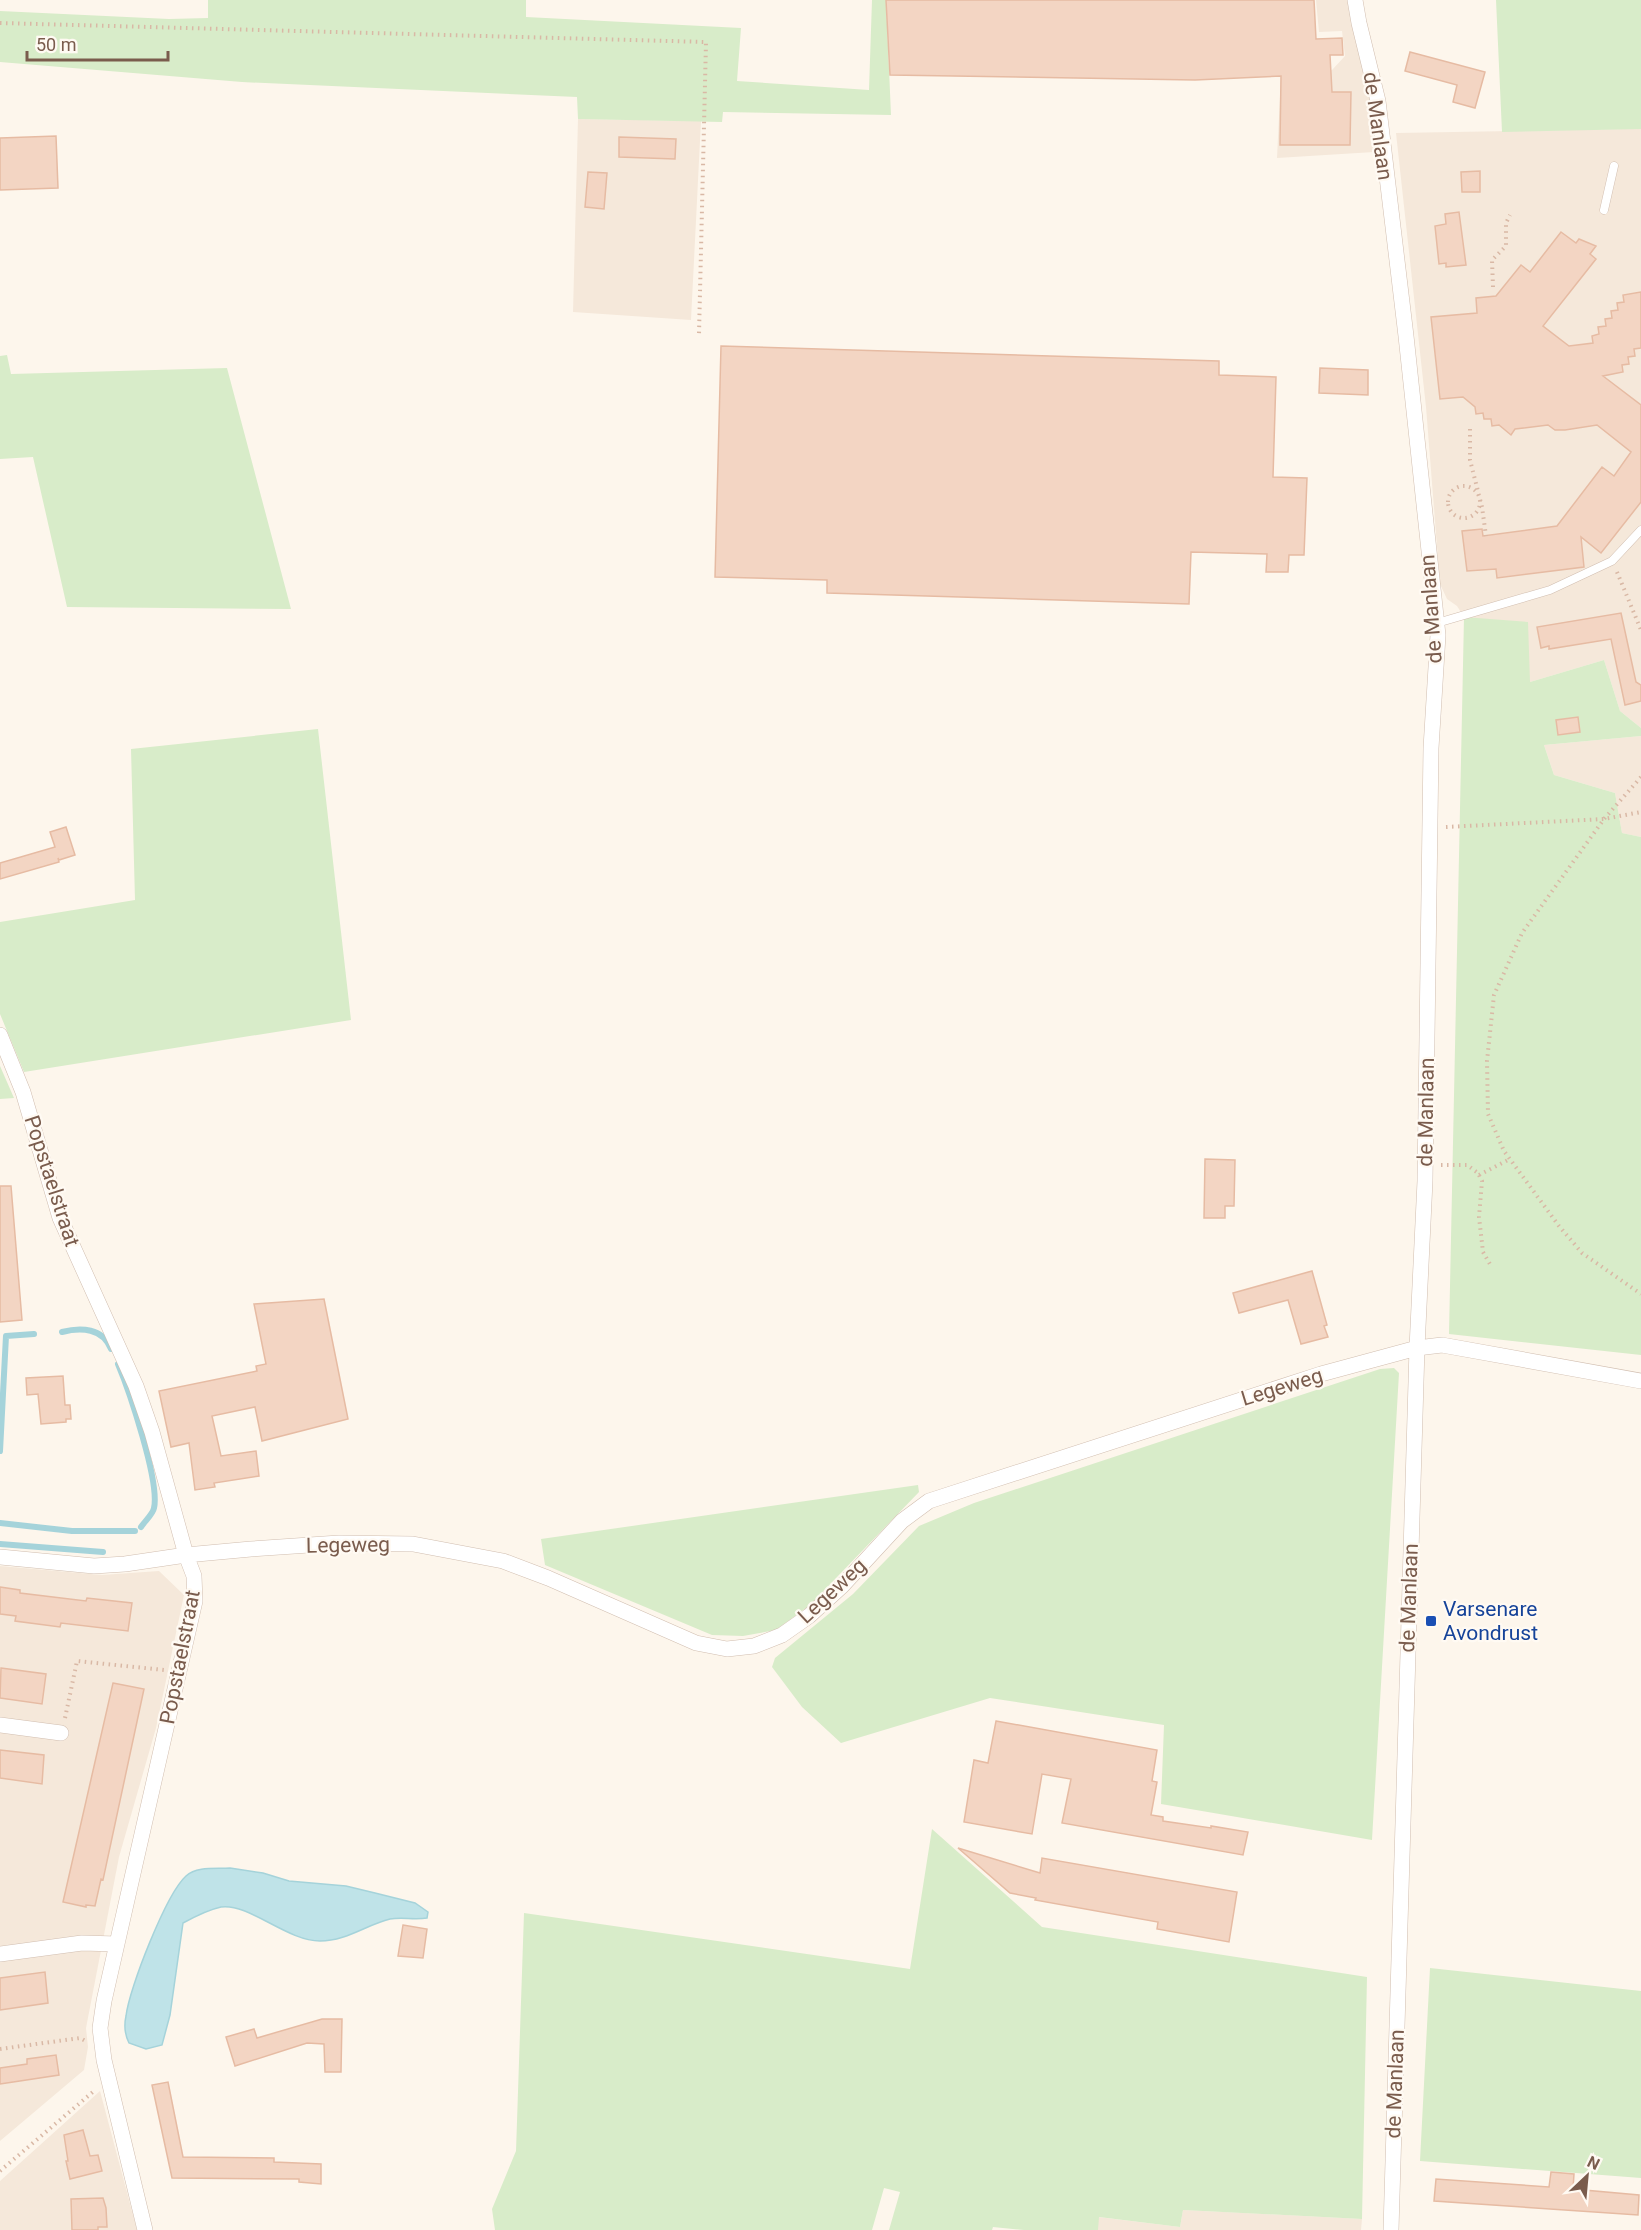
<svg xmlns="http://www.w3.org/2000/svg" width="1641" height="2230" viewBox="0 0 1641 2230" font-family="Roboto,sans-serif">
<rect width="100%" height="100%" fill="#fdf6ec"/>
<path fill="#f5e8da" d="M1316,0H1351L1370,91L1374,152L1277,158L1281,76L1322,75L1332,70L1345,56L1342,31L1319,32Z
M578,119L701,121L691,320L573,312Z
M1623,129H1641V728L1620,711L1604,660L1530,682L1464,617L1457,606L1447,599L1440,584L1426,407L1396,133Z
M1641,736V837L1622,833L1615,793L1554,775L1544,745Z
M0,1566L102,1575L159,1571L184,1595L156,1728L119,1857L86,2028L88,2047L84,2070L0,2141Z
M100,2091L137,2230H0V2181Z
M1183,2210L1362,2219L1361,2230H1098V2217L1180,2227Z"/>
<path fill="#d8ecc9" d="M208,0H526V17L741,28L737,81L869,90L872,0H886L891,115L723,112L722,122L578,119L577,97L242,82L0,62V11L169,19L208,18Z
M1496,0H1641V129L1502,132Z
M7,355L11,374L227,368L291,609L67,607L33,457L0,459V356Z
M1464,617L1528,622L1530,682L1604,660L1620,711L1641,728V736L1544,745L1554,775L1615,793L1622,833L1641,837V1355L1449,1334Z
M318,729L351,1020L24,1072L0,1014V922L135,900L131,749Z
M0,1066L14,1098L0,1099Z
M1394,1368L1399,1373L1372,1840L1161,1804L1164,1725L990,1698L841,1743L802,1707L772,1667L775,1658L853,1594L919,1526L974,1503L1380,1369Z
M918,1485L919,1492L810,1605L776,1630L743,1636L712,1635L545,1565L541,1539Z
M932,1829L1042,1927L1367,1977L1362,2219L1183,2210L1180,2227L1099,2217L1098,2230H1024L993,2227L992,2230H889L900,2192L884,2188L872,2230H495L492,2209L516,2151L524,1913L910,1969Z
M1430,1968L1641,1991V2178L1420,2161Z"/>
<path fill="#bfe3e8" stroke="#a5d3da" stroke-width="1.5" d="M230,1868L263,1873L289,1881L346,1886L375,1893L415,1903L428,1912L427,1918C415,1920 402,1917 390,1919C366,1925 346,1941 320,1941C287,1941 249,1903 221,1907C207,1910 194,1917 183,1923L170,2015L162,2045L146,2049L129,2043C125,2035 124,2025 126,2016C129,1989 166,1894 186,1876C197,1866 216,1869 230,1868Z"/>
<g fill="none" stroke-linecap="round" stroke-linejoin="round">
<path stroke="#a5d3da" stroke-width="6" d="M62,1332C81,1327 103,1328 111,1349
M118,1364C129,1390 160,1482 154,1508C153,1514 145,1521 141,1527
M0,1451L6,1336L34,1334
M0,1523L72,1531H135
M0,1544L103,1552"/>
</g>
<path fill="#f3d5c3" stroke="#e6bba3" stroke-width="1.5" d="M886,0H1314L1316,39L1342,38L1343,55H1330L1332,92H1351L1350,145H1280L1281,76L1195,80L890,75Z
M1410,52L1485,72L1475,108L1453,102L1457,85L1405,71Z
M56,136L58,188L0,190V138Z
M619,137L676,139L675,159L619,157Z
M1480,171V192H1462L1461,172Z
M588,172L607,173L604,209L585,207Z
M1459,212L1466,265L1446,267V263L1439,264L1435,226L1446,224L1445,214Z
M1561,232L1576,243L1579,239L1596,246L1590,254L1596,259L1543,326L1569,346L1593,343L1592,336L1599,334L1598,327L1606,326L1605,319L1612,318L1611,311L1618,310L1617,303L1624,302L1623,295L1641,292V348L1634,349L1635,356L1628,357L1629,364L1622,365L1623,372L1603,376L1641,405V502L1601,553L1581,537L1584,567L1497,578L1496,569L1467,571L1462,531L1482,529L1483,536L1557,526L1602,467L1614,476L1631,452L1597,425L1565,430H1555L1548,425L1515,429L1511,435L1499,425L1492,426L1491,419H1484L1483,413L1476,414L1475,407L1463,397L1440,399L1431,317L1477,313L1476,298L1496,296L1521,265L1530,272Z
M721,346L1219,361V375L1276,377L1273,477L1307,478L1304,555H1289L1288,572H1266L1267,554L1191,552L1189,604L827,593V580L715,577Z
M1320,368L1368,370V395L1319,393Z
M1621,613L1636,682L1641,685V701L1625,705L1611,639L1549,649V646L1541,648L1537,627Z
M1578,717L1580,732L1558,735L1556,720Z
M66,827L75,855L59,860L58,858L59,862L0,879V863L55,847L50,832Z
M1205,1159L1235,1160L1234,1206H1225V1218H1204Z
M0,1186H11L22,1320L0,1322Z
M1312,1271L1327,1325L1324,1326L1328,1337L1301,1344L1288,1300L1239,1313L1233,1293Z
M324,1299L348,1419L262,1441L255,1407L212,1416L221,1456L256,1451L259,1476L214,1483L215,1487L195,1490L189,1443L171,1447L159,1391L257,1371L256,1366L266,1364L254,1304Z
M63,1376L65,1405H70L71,1419H66V1422L41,1424L38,1394L27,1395L26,1378Z
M0,1587L20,1590V1593L86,1601L87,1598L132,1603L128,1631L61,1623L60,1627L15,1621L16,1616L0,1614Z
M1,1668L46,1674L42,1704L0,1698Z
M113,1683L144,1689L103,1880L101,1879L95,1906L86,1905V1907L63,1902Z
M996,1721L1157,1750L1152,1781L1157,1782L1151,1815L1163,1817V1821L1211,1828V1826L1248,1832L1243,1855L1062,1823L1071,1779L1042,1774L1032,1834L964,1822L974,1760L988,1763Z
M0,1750L44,1755L42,1784L0,1778Z
M958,1848L1040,1873L1042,1858L1237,1892L1229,1942L1157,1929L1158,1922L1035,1900L1036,1898L1010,1893Z
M403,1925L427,1929L423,1958L398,1956Z
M45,1972L48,2003L0,2010V1978Z
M322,2019H342L341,2072H325L324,2044L307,2043L235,2066L226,2037L254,2029L257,2038Z
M56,2055L59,2075L0,2084V2068L27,2064V2059Z
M168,2082L183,2157L274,2158V2162L321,2164V2184L299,2182V2179L172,2178L152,2085Z
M83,2130L90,2156L98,2155L102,2171L70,2179L66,2161H68L64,2135Z
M1551,2172L1574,2174L1573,2189L1639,2195L1638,2215L1434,2201L1436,2179L1549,2187Z
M103,2198L106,2208L107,2227H98V2230H72L71,2199Z"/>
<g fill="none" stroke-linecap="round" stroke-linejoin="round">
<defs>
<path id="lane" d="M1604,210L1614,166
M1437,623L1550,590L1612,561L1641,530"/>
<path id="street" d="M1355,0L1359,23L1378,101L1406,336L1438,635L1431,748L1425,1181L1417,1348L1391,2230
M0,1035L23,1092L60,1218L136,1386L152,1432L186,1555L194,1576L195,1601L104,2001L100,2028L104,2060L145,2230
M0,1557L94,1566L125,1564L186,1555L251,1549L339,1543L413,1544L503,1561L548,1578L696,1643L727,1649L754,1646L782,1635L809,1616L842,1586L902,1521L929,1501L1321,1374L1417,1348L1442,1345L1641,1381
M0,1725L61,1733
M0,1954L82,1943L117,1944"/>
</defs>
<use href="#lane" stroke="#d1beb0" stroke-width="9"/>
<use href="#street" stroke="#d1beb0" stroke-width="16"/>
<path stroke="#d9b8a5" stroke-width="4" stroke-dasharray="1.5 4.5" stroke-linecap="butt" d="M0,23L706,42L699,334
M1493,287L1492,260L1506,246V223L1510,215
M1470,429V460L1482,507L1486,536
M1448 502a16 16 0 1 1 32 0a16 16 0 1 1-32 0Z
M1617,572L1641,630
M1641,777L1604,819L1522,933L1494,995L1487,1061L1488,1114L1504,1151L1559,1226L1582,1253L1641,1294
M1446,827L1604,819L1641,812
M1441,1165H1467L1478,1173L1482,1181L1479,1217L1483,1252L1491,1266
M1479,1175L1510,1159
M65,1718L77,1661L164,1670
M0,2049L80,2038L87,2042
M0,2171L94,2091"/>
<use href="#lane" stroke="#fff" stroke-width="8"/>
<use href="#street" stroke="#fff" stroke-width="15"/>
</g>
<rect fill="#1a4fb4" stroke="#fffaf3" stroke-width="2" x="1425" y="1615" width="12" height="12" rx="3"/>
<g text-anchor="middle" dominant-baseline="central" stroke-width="4.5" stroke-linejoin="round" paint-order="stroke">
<g font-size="21" fill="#7a5c4d" stroke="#fffaf3">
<text transform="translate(1378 126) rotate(82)">de Manlaan</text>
<text transform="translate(1431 609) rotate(-94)">de Manlaan</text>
<text transform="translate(1426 1112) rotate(-89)">de Manlaan</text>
<text transform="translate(52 1181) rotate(72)">Popstaelstraat</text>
<text transform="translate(1282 1387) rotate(-17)">Legeweg</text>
<text transform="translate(348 1545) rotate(-1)">Legeweg</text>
<text transform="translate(832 1591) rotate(-43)">Legeweg</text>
<text transform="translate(1409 1598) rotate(-88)">de Manlaan</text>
<text transform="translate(180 1657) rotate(-79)">Popstaelstraat</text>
<text transform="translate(1395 2084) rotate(-88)">de Manlaan</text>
</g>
<g font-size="21" fill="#164399" stroke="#fffaf3" text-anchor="start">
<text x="1443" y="1609">Varsenare<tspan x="1443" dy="24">Avondrust</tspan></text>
</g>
</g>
<g transform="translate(1587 2176) rotate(26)" stroke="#fffaf3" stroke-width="4.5" paint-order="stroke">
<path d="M0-4.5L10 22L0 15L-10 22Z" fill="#7a5c4d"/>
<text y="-9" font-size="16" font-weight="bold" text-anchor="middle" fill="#7a5c4d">N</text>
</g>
<path d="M27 51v9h141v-9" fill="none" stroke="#7a5c4d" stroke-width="3"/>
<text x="36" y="51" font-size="18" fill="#7a5c4d" stroke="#fffaf3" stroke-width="4.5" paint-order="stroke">50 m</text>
</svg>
